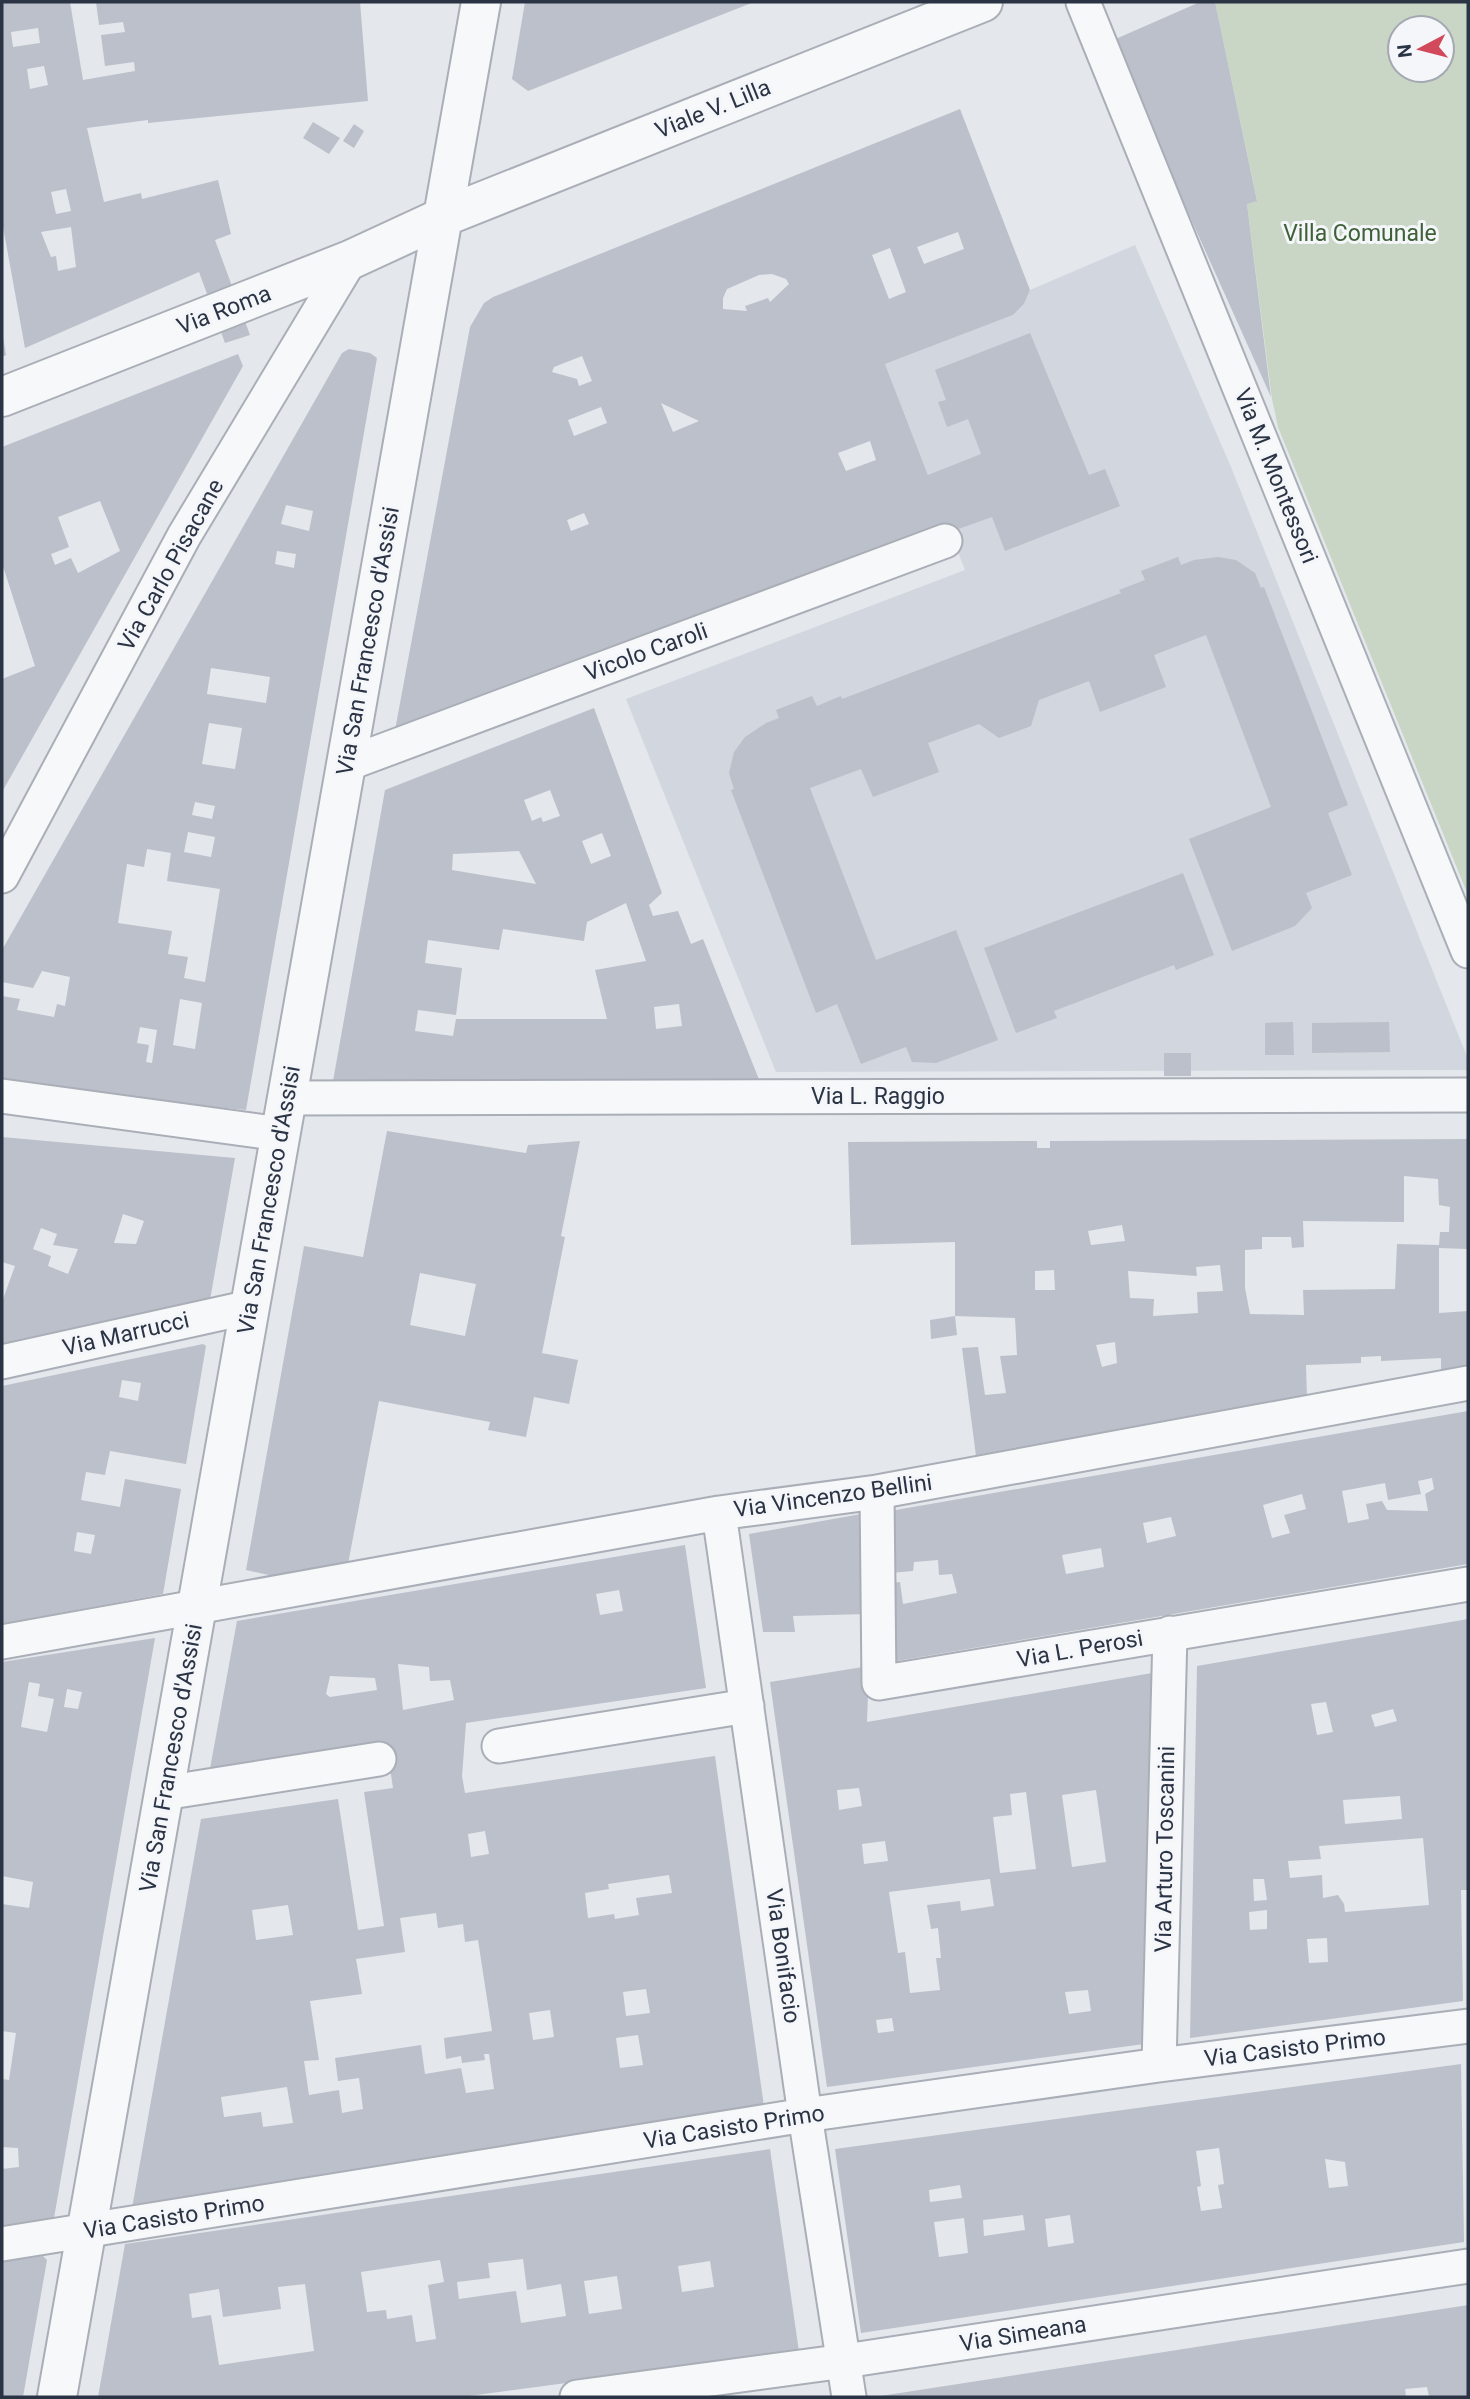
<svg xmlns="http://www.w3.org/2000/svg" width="1470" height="2399" viewBox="0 0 1470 2399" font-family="Roboto,sans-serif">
<rect width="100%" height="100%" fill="#e4e7ec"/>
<path fill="#d2d6de" d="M1135,245L1231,467L1468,1059V1070L776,1072L626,699L965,570L885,364L1013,315L1024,304L1030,290Z"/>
<path fill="#c9d6c5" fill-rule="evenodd" d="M1215,2H1468V895L1278,427L1272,399L1247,204L1257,200ZM1400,28H1442V70H1400Z"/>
<path fill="#bbc0ca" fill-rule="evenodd" d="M2,2H70L83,80L135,71L134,62L105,66L101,35L125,32L123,22L99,25L96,2H360L368,101L148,123V120L87,128L104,202L141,193L142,199L218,180L231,234L215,240L250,335L225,343L199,272L25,348L2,221ZM38,28L40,43L13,47L11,32ZM44,66L48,85L30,89L27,69ZM66,189L71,211L56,214L51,192ZM71,227L76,267L58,271L56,256L51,257L41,232Z
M525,2H754L528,91L512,79Z
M1200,2H1215L1257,201L1247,204L1271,397L1111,41Z
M960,109L1030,290L1024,304L1013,315L885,364L928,475L981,454L968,419L947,427L938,402L946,400L935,370L1030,333L1089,475L1105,469L1120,506L1005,551L992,517L395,730L470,327L484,303L493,297ZM958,232L964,249L924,264L917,247ZM890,248L906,292L889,299L872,255ZM772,274L786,279L789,284L770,302L768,298L745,306L747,311L723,309V298L727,289L759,275ZM582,356L592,381L579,386L577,379L552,372L554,367ZM661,403L699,421L673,432ZM601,407L607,423L574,436L568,420ZM870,441L876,460L846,471L838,453ZM584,513L589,524L571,531L567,520Z
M313,122L340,138L329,154L303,138Z
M354,124L364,131L354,148L343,141Z
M3,337L6,355L2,357V338Z
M349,349L370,353L377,358L246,1110L2,1087V996L20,999L17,1010L54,1017L57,1004L65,1006L70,977L42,971L33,988L2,982V950L342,353ZM286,505L313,511L309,531L281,524ZM277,551L296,554L294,568L275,564ZM211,668L270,677L266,703L207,694ZM209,723L242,728L235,769L202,764ZM195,802L215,806L212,819L192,815ZM188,832L215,837L211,857L184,852ZM147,849L171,853L167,881L220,889L205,982L184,978L188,957L168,954L172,931L118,923L127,864L144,867ZM180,999L202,1003L195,1049L173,1045ZM140,1027L157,1030L152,1063L146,1062L149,1045L137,1043Z
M238,354L243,366L2,792V679L35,666L2,563V447ZM100,501L120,551L78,573L71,558L55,565L51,554L69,547L58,517Z
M1178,557L1181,565L1194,560L1218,557L1236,560L1255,573L1261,588L1264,587L1348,805L1328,813L1352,875L1306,893L1312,908L1295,926L1232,951L1189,839L1271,807L1206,635L1154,655L1166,687L1100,712L1089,681L1039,700L1031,726L999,738L979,724L928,743L939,772L873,797L861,769L810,788L876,960L956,930L998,1040L936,1063L912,1062L906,1047L861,1064L837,1004L816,1013L731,790L734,789L729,773L734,752L745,737L766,723L779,718L776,710L812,696L817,706L841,696L842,699L1121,593L1119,590L1145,580L1141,571Z
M594,708L662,893L649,905L653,916L678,911L691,944L703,939L760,1082L333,1081L385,790ZM550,790L560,816L543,822L541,817L532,821L524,800ZM602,833L611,856L591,864L582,841ZM519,851L536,884L452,870L453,854ZM626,903L646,961L595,970L607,1019H456L453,1036L415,1031L418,1010L456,1015L462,968L425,963L428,940L499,950L503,929L584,941L587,922ZM679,1004L682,1026L656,1029L654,1007Z
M1183,873L1214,955L1176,970L1174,965L1054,1011L1057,1018L1016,1033L984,948Z
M1293,1022L1294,1055H1265V1023Z
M1389,1022L1390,1052L1312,1053V1023Z
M1164,1053H1191V1076H1164Z
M387,1131L526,1153L528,1145L580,1141L561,1236L565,1237L542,1353L578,1360L569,1404L534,1397L526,1437L488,1430L490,1422L379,1401L348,1564L278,1577L246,1570L304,1246L363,1257ZM420,1273L476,1284L465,1336L410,1325Z
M2,1137L235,1158L210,1300L2,1344V1302L15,1266L2,1262ZM123,1214L144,1221L136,1244L114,1243ZM41,1228L57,1234L53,1245L78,1249L68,1274L48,1266L51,1256L33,1249Z
M1468,1139V1249L1439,1248V1313L1468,1311V1370L1441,1375V1358L1381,1361V1356L1361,1357V1363L1306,1365L1307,1398L976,1456L962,1348L978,1347L985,1395L1006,1393L1000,1356L1017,1355L1015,1318L955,1316V1242L851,1245L848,1142L1037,1141V1148H1050V1141ZM1404,1176L1438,1179L1439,1205L1450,1207L1449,1232H1440L1439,1245L1397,1244L1395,1289L1303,1290L1304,1315L1250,1314L1245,1288V1250L1262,1249V1237H1291L1292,1248L1304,1247L1303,1221L1404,1222ZM1122,1225L1125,1241L1091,1245L1088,1231ZM1220,1265L1223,1291L1197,1292L1198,1313L1153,1316L1154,1299L1130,1298L1128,1271L1197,1276L1196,1267ZM1054,1270L1055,1290H1035V1271ZM1115,1342L1117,1363L1102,1367L1096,1345Z
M955,1316L957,1335L931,1339L930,1320Z
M203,1344L206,1346L186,1464L110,1451L105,1475L86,1472L81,1500L120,1507L125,1479L181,1489L163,1594L2,1624V1386ZM122,1380L141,1383L138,1401L119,1397ZM77,1532L95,1535L91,1554L74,1551Z
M1468,1411V1564L891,1662V1583L900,1582L903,1604L957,1593L952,1574L939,1575L938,1560L914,1562L913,1571L890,1573V1511ZM1432,1478L1434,1489L1425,1494L1428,1511L1387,1510L1382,1501L1366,1504L1369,1519L1348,1523L1342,1491L1385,1483L1388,1500L1421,1494L1418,1481ZM1302,1494L1306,1509L1284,1515L1290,1533L1272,1538L1263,1505ZM1171,1517L1176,1536L1147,1543L1143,1523ZM1101,1548L1104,1567L1066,1574L1062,1555Z
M867,1513V1614L793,1616L795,1632H763L749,1534Z
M685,1545L706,1688L466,1723L462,1776L465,1793L715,1756L765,2114L132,2208L201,1819L338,1799L358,1930L384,1926L364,1792L393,1788L387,1748L209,1774L237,1621ZM619,1590L623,1611L600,1615L596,1594ZM398,1664L429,1667L430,1681L450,1680L454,1700L403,1710ZM330,1676L375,1678L377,1690L330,1697L326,1694ZM485,1831L489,1854L471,1857L468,1834ZM669,1875L672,1893L636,1898L639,1915L615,1919L614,1914L588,1918L585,1893L609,1889L608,1884ZM288,1905L293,1935L256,1940L252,1910ZM436,1913L438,1928L463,1924L465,1942L478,1940L492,2031L444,2038L446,2059L461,2056L462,2063L485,2060L484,2054H489L494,2089L466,2093L461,2068L425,2074L421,2045L335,2058L338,2081L359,2078L363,2109L342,2113L339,2090L309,2095L304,2061L319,2060L310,2001L362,1994L356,1959L405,1952L400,1918ZM646,1989L650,2013L626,2016L623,1992ZM550,2010L554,2037L533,2040L529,2013ZM638,2035L643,2065L620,2068L616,2038ZM287,2087L293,2123L263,2127L261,2112L224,2117L221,2097Z
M1468,1619V1890H1461L1463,2001L1190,2038L1197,1666ZM1326,1702L1333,1732L1317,1735L1311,1704ZM1393,1709L1397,1721L1375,1727L1371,1715ZM1400,1796L1402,1819L1345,1824L1343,1800ZM1423,1838L1429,1905L1345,1912L1344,1904L1338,1895L1323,1898L1322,1875L1290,1878L1288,1861L1321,1859L1319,1846ZM1253,1879H1264L1267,1900L1254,1901ZM1267,1910V1929L1250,1930L1249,1912ZM1327,1938L1328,1962L1309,1963L1307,1939Z
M155,1638L54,2218L2,2226V2169L19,2167L18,2148L2,2147V2079L9,2080L16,2033L2,2031V1904L29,1908L33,1882L2,1876V1662ZM29,1682L40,1684L38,1696L54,1699L47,1732L21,1727ZM67,1689L82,1692L78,1709L64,1707Z
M869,1666L867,1722L1152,1673L1144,2044L827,2087L770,1682ZM859,1788L862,1806L839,1810L837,1790ZM1096,1790L1106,1862L1072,1867L1062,1795ZM1026,1792L1036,1869L1000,1873L993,1817L1012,1815L1010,1794ZM885,1841L888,1861L864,1864L862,1844ZM990,1879L994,1906L961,1911L960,1901L927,1905L931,1929L938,1928L941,1958H936L940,1990L910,1993L905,1952L898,1953L889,1892ZM1088,1990L1091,2011L1069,2014L1065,1992ZM892,2018L894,2031L878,2033L876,2020Z
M1461,2064L1464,2242L861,2333L835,2149ZM1219,2148L1224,2184L1218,2185L1222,2208L1201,2211L1197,2187L1201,2186L1196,2151ZM1325,2159L1345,2162L1348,2186L1329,2188ZM960,2185L962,2198L930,2202L929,2190ZM1023,2215L1025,2230L984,2236L983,2220ZM1070,2215L1074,2243L1048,2247L1045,2219ZM964,2218L968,2253L939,2257L934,2222Z
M770,2149L799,2352L461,2397H98L125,2244ZM523,2259L527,2290L561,2284L566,2316L521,2323L516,2291L459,2299L457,2282L490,2278L488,2263ZM440,2260L444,2282L428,2285L436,2339L416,2342L412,2315L387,2319L386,2310L367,2312L361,2272ZM710,2261L714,2287L682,2292L678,2266ZM617,2276L622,2309L589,2314L584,2281ZM305,2284L314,2351L219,2365L211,2315L192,2318L189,2294L219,2289L223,2317L281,2309L278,2287Z
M43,2256L47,2260L23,2397H2V2262Z
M1468,2305V2397H1429L1427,2387L1405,2389L1406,2397H874Z"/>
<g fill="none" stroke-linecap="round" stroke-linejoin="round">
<defs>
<path id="minor" d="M1083,2L1468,951
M347,764L945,541
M2,876L184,536L350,260
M2,1096L281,1134
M288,1098L1468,1095
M2,1362L250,1307
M877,1492L879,1683L1468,1584
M719,1513L805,2115L849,2397
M2,1642L719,1513L877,1492L1468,1383
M499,1746L747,1706
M164,1793L379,1759
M1159,2065L1170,1633
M2,2244L805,2115L1159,2065L1468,2026
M577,2397L845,2361L1468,2266"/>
<path id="tertiary" d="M2,397L350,260L443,217L983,2
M57,2397L481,2"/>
</defs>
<use href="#minor" stroke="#a9aeb7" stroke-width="37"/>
<use href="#tertiary" stroke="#a9aeb7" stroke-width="42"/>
<use href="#minor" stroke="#f7f8fa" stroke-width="33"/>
<use href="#tertiary" stroke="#f7f8fa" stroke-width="38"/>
</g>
<g text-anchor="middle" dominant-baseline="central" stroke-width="6" stroke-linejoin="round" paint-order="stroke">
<g font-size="23" fill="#2b3445" stroke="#f4f6f9">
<text transform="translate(713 109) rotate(-22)">Viale V. Lilla</text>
<text transform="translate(224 310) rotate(-21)">Via Roma</text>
<text transform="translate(1276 476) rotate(68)">Via M. Montessori</text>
<text transform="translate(171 565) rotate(-61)">Via Carlo Pisacane</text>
<text transform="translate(368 641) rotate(-80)">Via San Francesco d'Assisi</text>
<text transform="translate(646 652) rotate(-20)">Vicolo Caroli</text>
<text x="878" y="1096">Via L. Raggio</text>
<text transform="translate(269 1200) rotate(-80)">Via San Francesco d'Assisi</text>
<text transform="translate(126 1334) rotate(-13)">Via Marrucci</text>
<text transform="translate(833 1496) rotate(-8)">Via Vincenzo Bellini</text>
<text transform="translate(1080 1649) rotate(-10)">Via L. Perosi</text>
<text transform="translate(171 1758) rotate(-80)">Via San Francesco d'Assisi</text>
<text transform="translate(1165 1849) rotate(-89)">Via Arturo Toscanini</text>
<text transform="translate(783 1956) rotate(82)">Via Bonifacio</text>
<text transform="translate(1295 2048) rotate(-7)">Via Casisto Primo</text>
<text transform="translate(734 2127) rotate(-9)">Via Casisto Primo</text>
<text transform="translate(174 2217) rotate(-9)">Via Casisto Primo</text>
<text transform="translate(1023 2334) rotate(-9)">Via Simeana</text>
</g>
<g font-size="23" fill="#3f6138" stroke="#f4f6f9">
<text x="1360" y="233">Villa Comunale</text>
</g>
</g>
<rect width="1470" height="2399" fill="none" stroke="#2b3445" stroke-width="7"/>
<g transform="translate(1421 49) rotate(263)"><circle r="33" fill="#f4f6f9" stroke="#a4a8b1" stroke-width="2"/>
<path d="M0-5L12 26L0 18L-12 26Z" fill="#d1495b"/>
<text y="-10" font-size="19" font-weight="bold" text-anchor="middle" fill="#2b3445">N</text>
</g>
</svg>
